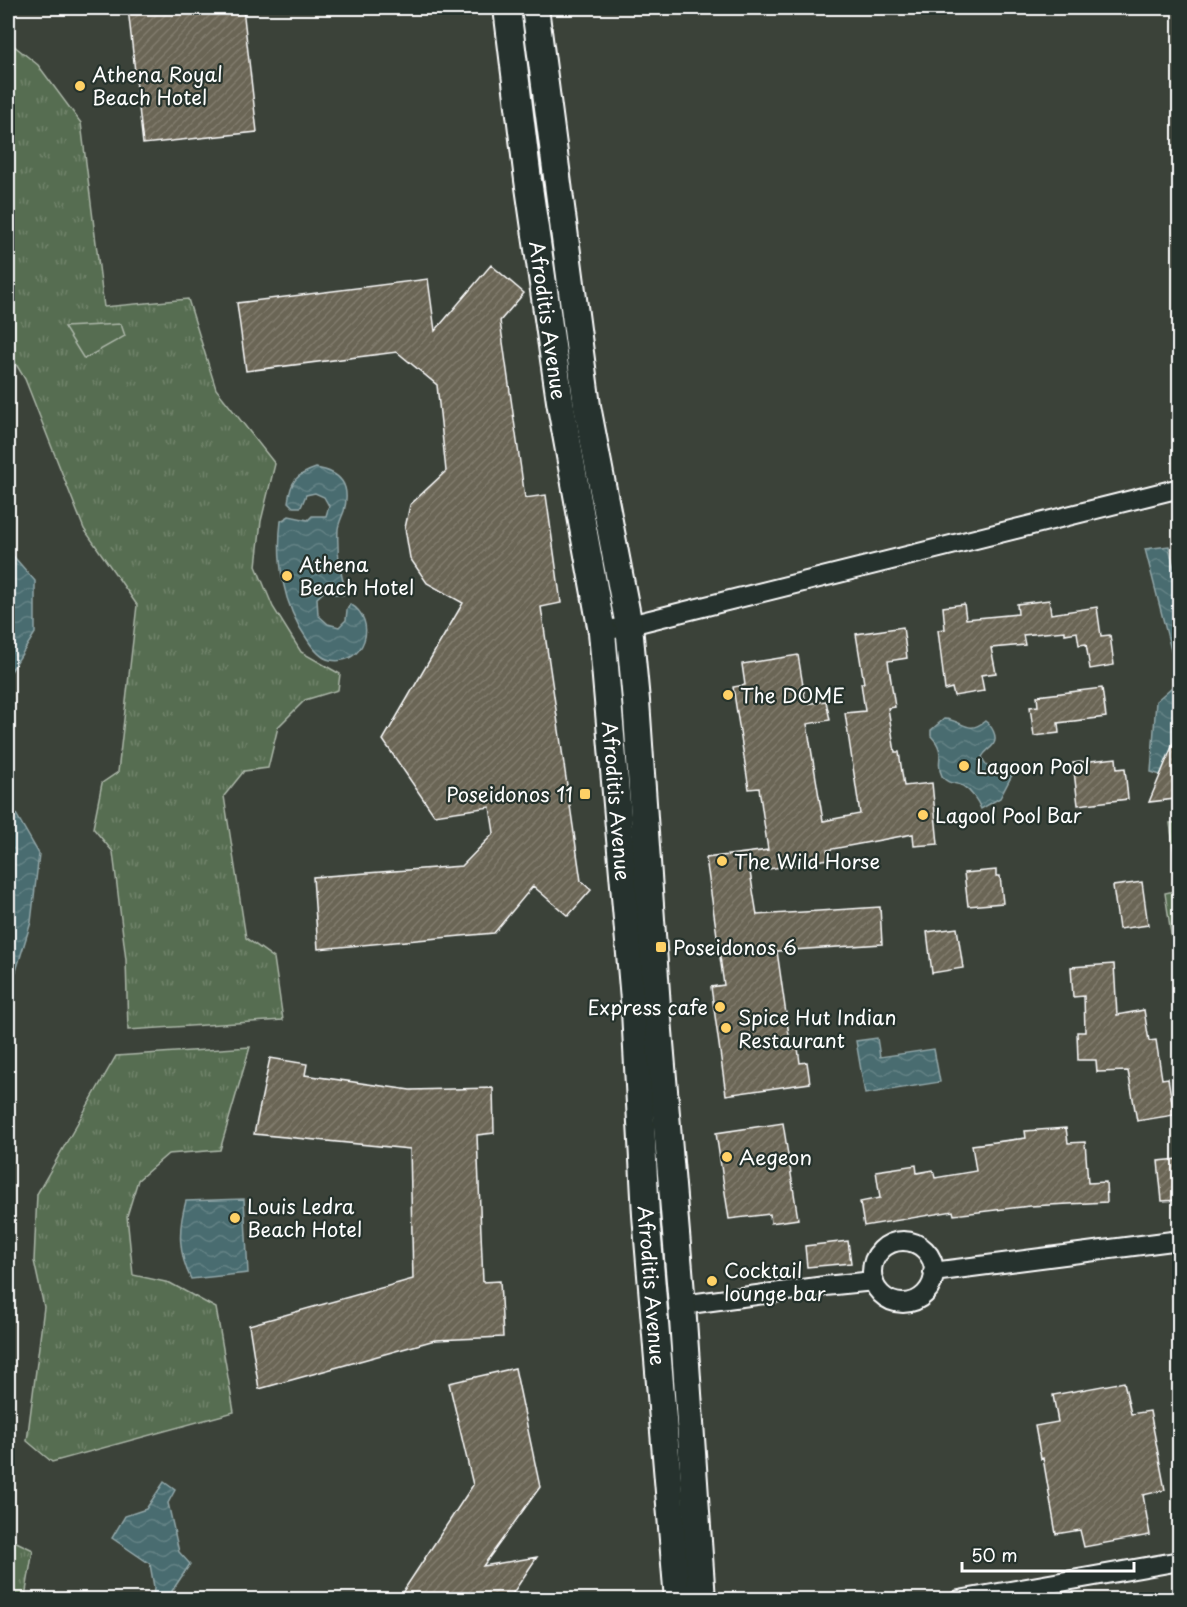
<svg xmlns="http://www.w3.org/2000/svg" width="1187" height="1607" viewBox="0 0 1187 1607" font-family="'Playpen Sans',sans-serif">
<defs>
<pattern id="grass-tufts" width="24" height="20" patternUnits="userSpaceOnUse" patternTransform="scale(1.5)"><rect width="24" height="20" fill="#576d51"/><path d="M3 7l-1-3M5 7V3M7 7l1-3M15 17l-1-3M17 17v-4M19 17l1-3" fill="none" stroke="#70836b"/></pattern>
<pattern id="water-waves" width="16" height="10" patternUnits="userSpaceOnUse" patternTransform="scale(1.5)"><rect width="16" height="10" fill="#496c70"/><path d="M0 5q4-4 8 0t8 0" fill="none" stroke="#648285"/></pattern>
<pattern id="building-hatch" width="6" height="6" patternUnits="userSpaceOnUse" patternTransform="scale(1.5)"><rect width="6" height="6" fill="#6b6554"/><path d="M-1 1l2-2M0 6l6-6M5 7l2-2" fill="none" stroke="#817c6e"/></pattern>
</defs>
<rect width="100%" height="100%" fill="#3b4239"/>
<filter id="ink" filterUnits="userSpaceOnUse"><feTurbulence type="fractalNoise" baseFrequency=".0167" numOctaves="2"/><feDisplacementMap in="SourceGraphic" scale="12" xChannelSelector="R" yChannelSelector="G"/><feConvolveMatrix kernelMatrix="1 2 1 2 8 2 1 2 1" color-interpolation-filters="sRGB"/></filter>
<g filter="url(#ink)">
<path fill="url(#grass-tufts)" stroke="#abb6a8" stroke-width="1.5" d="M8,41L38,65L81,123L104,307L188,299L216,389L275,464L261,521L256,566L273,607L301,652L340,674L338,690L305,700L278,727L268,768L244,771L224,796L246,938L274,958L283,1020L128,1030L126,960L113,852L93,828L102,783L118,772L137,605L84,529L25,379L8,351Z
M250,1047L220,1150L168,1154L138,1180L127,1216L133,1275L170,1283L216,1308L234,1412L52,1462L27,1441L44,1307L34,1261L37,1194L116,1056Z
M8,1538L33,1550L25,1597L31,1599H8Z"/>
<path fill="#576d51" stroke="#abb6a8" stroke-width="1.5" d="M121,324L125,336L84,359L64,327Z
M1179,822L1180,882H1178L1170,823Z
M1179,890L1180,973L1177,974L1165,893Z"/>
<path fill="url(#water-waves)" stroke="#92a7a9" stroke-width="1.5" d="M316,468C341,472 351,485 344,511C342,517 339,522 338,529C337,550 338,569 346,590L343,595L334,594L327,589L317,598L318,615L328,624L339,627L346,620L347,610L350,604C379,620 365,667 330,660C320,658 312,647 307,639C283,605 276,561 281,521L289,516L308,520L312,516H326L329,506L324,497L315,493L306,495L301,507H293L288,502C291,480 296,475 316,468Z
M1169,546L1179,592V781L1151,772L1156,701L1179,681L1145,549Z
M8,550L35,581V633L8,676Z
M944,719C962,719 967,736 985,721C991,725 999,737 993,745C989,750 986,750 982,757C987,771 998,772 1012,775L1000,798L981,809C978,801 971,791 963,786C955,782 948,785 942,776C934,761 948,754 931,736V730Z
M8,800L39,854L31,922L8,997Z
M877,1038L880,1057L934,1049L940,1082L865,1094L856,1041Z
M244,1199L248,1273L191,1279C178,1253 178,1229 186,1201Z
M164,1482L175,1490L168,1503L179,1552L190,1564L172,1591L173,1599H153L154,1587L150,1564L112,1538L125,1516L146,1509Z"/>
<path fill="url(#building-hatch)" stroke="#fff" stroke-width="1.5" d="M128,8H243L257,132L143,144Z
M491,265L524,293L500,321L525,498L546,495L561,603L541,607L581,881L591,890L568,916L533,886L494,933L318,949L313,877L462,866L494,833L490,807L434,815L383,740L463,603L427,583L410,558L405,528L410,505L446,471L437,385L397,352L246,371L237,303L428,279L435,331Z
M1049,600L1051,614L1097,607L1101,636L1110,635L1114,665L1090,669L1086,644L1079,645L1077,632L1065,634V631L1023,635L1025,645L991,648L996,673L981,675L984,691L954,696L952,688L945,690L938,630L945,629L943,607L964,604L966,619L1018,614L1017,604Z
M903,627L907,658L888,661L895,707L888,708L895,752H899L904,786L932,783L938,844L914,846L913,834L827,850L829,859L750,872L757,915L880,907L882,944L777,951L791,1049L798,1048L800,1063L807,1062L810,1083L726,1095L711,987L724,985L706,858L768,850L759,788L749,789L733,687L745,685L742,664L798,655L806,704L826,701L830,720L807,724L823,821L860,814L845,713L865,711L861,683H864L856,634Z
M1102,688L1106,717L1058,723L1059,733L1034,736L1030,707L1038,706L1037,696Z
M1176,737L1178,738L1175,799L1149,802Z
M1116,758L1117,769L1125,768L1128,799L1078,805L1073,763Z
M996,870V876H1000L1003,903L968,906L964,873Z
M1142,882L1148,925L1119,929L1113,886Z
M957,928L963,968L932,973L927,932Z
M1114,964L1117,1015L1144,1010L1149,1041L1156,1040L1162,1079L1168,1078L1174,1115L1137,1121L1128,1071L1097,1072L1096,1060H1078L1077,1032H1085L1084,996L1073,997L1071,967Z
M270,1058L307,1064L305,1075L410,1090L493,1088L494,1133L477,1135L483,1282L500,1281L503,1337L435,1340L259,1389L249,1325L413,1279L410,1149L254,1134Z
M783,1123L798,1219L771,1223L770,1214L729,1219L716,1133Z
M1066,1128L1068,1143L1085,1142L1088,1183L1106,1182L1107,1202L1030,1206L954,1215L953,1211L864,1226L860,1202L880,1198L876,1171L916,1165L917,1173L933,1170L935,1178L976,1171L972,1145L1026,1138L1025,1131Z
M1179,1159V1200L1162,1201L1158,1161Z
M848,1241L851,1263L807,1267L805,1246Z
M515,1368L540,1487L483,1566L537,1557L509,1599H398L473,1485L449,1383Z
M1124,1382L1131,1414L1150,1411L1165,1490L1143,1495L1150,1535L1084,1547L1080,1530L1056,1534L1043,1458L1041,1459L1035,1426L1058,1422L1053,1395Z"/>
<g fill="none" stroke-linecap="round" stroke-linejoin="round">
<defs>
<path id="street" d="M602,632L1180,488
M872 1272a31 31 0 1 1 62 0a31 31 0 1 1-62 0Z
M933,1272L1180,1240
M682,1305L825,1286L874,1281
M959,1600L1180,1561"/>
<g id="secondary">
<path id="s1" d="M507,8L528,180L560,401L602,632L635,1011L646,1215L678,1600"/>
<path d="M535,8L587,406L629,626L636,701L657,1007L682,1305L702,1600"/>
</g>
</defs>
<use href="#street" stroke="#fff" stroke-width="22"/>
<use href="#secondary" stroke="#fff" stroke-width="30"/>
<use href="#street" stroke="#26332d" stroke-width="18"/>
<use href="#secondary" stroke="#26332d" stroke-width="26"/>
</g>
</g>
<g fill="#ffd166" stroke="#26332d" stroke-width="2">
<circle cx="80" cy="86" r="6"/>
<circle cx="287" cy="576" r="6"/>
<circle cx="728" cy="695" r="6"/>
<circle cx="964" cy="766" r="6"/>
<rect x="579" y="788" width="12" height="12" rx="3"/>
<circle cx="923" cy="815" r="6"/>
<circle cx="722" cy="861" r="6"/>
<rect x="655" y="941" width="12" height="12" rx="3"/>
<circle cx="720" cy="1007" r="6"/>
<circle cx="726" cy="1028" r="6"/>
<circle cx="727" cy="1157" r="6"/>
<circle cx="235" cy="1218" r="6"/>
<circle cx="712" cy="1281" r="6"/>
</g>
<g text-anchor="middle" dominant-baseline="central" stroke-width="4.5" stroke-linejoin="round" paint-order="stroke">
<g font-size="20" fill="#fff" stroke="#26332d" text-anchor="start">
<text x="92" y="74">Athena Royal<tspan x="92" dy="23">Beach Hotel</tspan></text>
<text x="299" y="564">Athena<tspan x="299" dy="23">Beach Hotel</tspan></text>
<text x="740" y="695">The DOME</text>
<text x="976" y="766">Lagoon Pool</text>
<text x="573" y="794" text-anchor="end">Poseidonos 11</text>
<text x="935" y="815">Lagool Pool Bar</text>
<text x="734" y="861">The Wild Horse</text>
<text x="673" y="947">Poseidonos 6</text>
<text x="708" y="1007" text-anchor="end">Express cafe</text>
<text x="738" y="1017">Spice Hut Indian<tspan x="738" dy="23">Restaurant</tspan></text>
<text x="739" y="1157">Aegeon</text>
<text x="247" y="1206">Louis Ledra<tspan x="247" dy="23">Beach Hotel</tspan></text>
<text x="724" y="1270">Cocktail<tspan x="724" dy="23">lounge bar</tspan></text>
</g>
<g font-size="20" fill="#fff" stroke="#26332d">
<text stroke="none"><textPath href="#s1" startOffset="315">Afroditis Avenue</textPath></text>
<text stroke="none"><textPath href="#s1" startOffset="801">Afroditis Avenue</textPath></text>
<text stroke="none"><textPath href="#s1" startOffset="1287">Afroditis Avenue</textPath></text>
</g>
</g>
<rect width="1187" height="1607" fill="none" stroke="#26332d" stroke-width="30"/>
<rect x="15" y="15" width="1157" height="1577" fill="none" stroke="#fff" stroke-width="2" filter="url(#ink)"/>
<path d="M962 1562v9h172v-9" fill="none" stroke="#ffffff" stroke-width="3"/>
<text x="971" y="1562" font-size="18" fill="#ffffff" stroke="#26332d" stroke-width="4.5" paint-order="stroke">50 m</text>
</svg>
